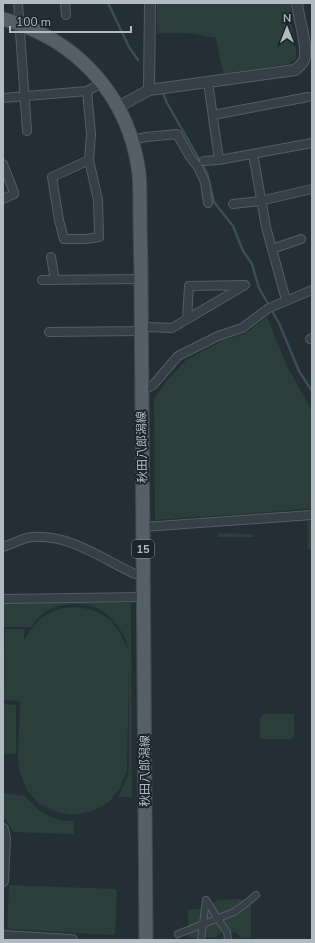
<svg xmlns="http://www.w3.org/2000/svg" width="315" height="943" viewBox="0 0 315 943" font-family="'Nunito Sans','Noto Sans JP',sans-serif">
<rect width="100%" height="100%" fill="#232e35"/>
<path fill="#2b3e3a" d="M157,3H291C288,22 298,39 296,59L288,64L223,74L216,38L188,33H157Z
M267,317L287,366L312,411V509L155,520L154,399L165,383L186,360L224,340L244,334Z
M308,521H312V549H308Z
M218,533L253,534V537H218Z
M3,603H131L132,797H118L128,775L129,766V673L127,770L120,788L109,802L93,811L74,815L56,812L39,804L27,790L20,773L18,756L20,701L4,700L5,629H24V640C30,631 35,623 43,617C62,602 95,605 111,621C120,631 123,639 128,650C128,640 122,633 117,625C113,620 106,613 101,610C86,602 58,602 44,613C39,617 35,622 31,627H4L3,666Z
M3,704L16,705V754H3Z
M263,714H294V737L291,739H262L260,737V720Z
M3,793L25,796L38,809L51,817L63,821H74V834L13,832L3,816Z
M9,885L115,889L117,891L115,934L113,935L10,929L7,926Z
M239,899L251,901V938H241L237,933L227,931L222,932L216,937L189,938L188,936V910L203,908L218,900Z"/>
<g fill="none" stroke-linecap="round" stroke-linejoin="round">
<path stroke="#394d5a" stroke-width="2.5" d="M108,3L129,47L138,60
M163,93L167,103L207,173L214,202L233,226L243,251L252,264L259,288L279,323L299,371L312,391"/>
<defs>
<path id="pedestrian" d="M206,900L220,922L227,932L228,940
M178,934L234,912L244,905L256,895
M201,940L206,900"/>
<path id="minor" d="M18,3L27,131
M65,3L66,15
M208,82L219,160L312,143
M87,91L91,134L89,160L98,200L99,237L86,239H64L59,220L52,177L89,160
M3,98L87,91L102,83
M213,115L308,97
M132,140L146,137L177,134L190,157L198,167L205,182L208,203
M253,154L266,227L286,300
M204,161L219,160
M3,164L14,192V194L3,199
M233,204L260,201L312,189
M272,249L301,239
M51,257L55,280
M42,280L141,279
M49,332L141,331L148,327L172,328L245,285L189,286L187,319
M310,339L312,338
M141,392L153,385L178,356L218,336L242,328L269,308L312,290
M143,527L312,515
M3,547C13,544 22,538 32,537C70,534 102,559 135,574L143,575
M3,599L143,597"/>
<path id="tertiary" d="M149,90L150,3
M118,107L149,90L295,70C298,67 302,65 304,60C309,48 298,17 297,3
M3,829L5,838L3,881
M3,936L72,940"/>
<path id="primary" d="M3,19C77,39 129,96 139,173C140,186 140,199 140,212C140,235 141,257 141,279L146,940"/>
</defs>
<use href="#pedestrian" stroke="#545d64" stroke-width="8"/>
<use href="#minor" stroke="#545d64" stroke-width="10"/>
<use href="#tertiary" stroke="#545d64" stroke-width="12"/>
<use href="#primary" stroke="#434b52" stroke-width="15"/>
<use href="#pedestrian" stroke="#363f46" stroke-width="6"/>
<use href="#minor" stroke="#363f46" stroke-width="8"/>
<use href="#tertiary" stroke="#363f46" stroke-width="10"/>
<use href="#primary" stroke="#545f66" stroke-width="13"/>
</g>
<g text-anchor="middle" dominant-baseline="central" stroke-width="4" stroke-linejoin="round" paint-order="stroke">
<rect fill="#1c242b" stroke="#848e95" stroke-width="1" x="132" y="540" width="22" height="18" rx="3"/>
<g font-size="11" font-weight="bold" fill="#b1bbc2">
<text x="143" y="549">15</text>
</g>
<g font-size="12" fill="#b1bbc2" stroke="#1c242b">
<text transform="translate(142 447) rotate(-91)">秋田八郎潟線</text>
<text transform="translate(145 771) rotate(-90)">秋田八郎潟線</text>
</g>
</g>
<rect width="315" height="943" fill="none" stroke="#b1bbc2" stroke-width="8"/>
<g transform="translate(287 28)" stroke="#1c242b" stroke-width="3" paint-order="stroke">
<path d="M0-3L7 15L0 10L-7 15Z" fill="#b1bbc2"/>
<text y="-6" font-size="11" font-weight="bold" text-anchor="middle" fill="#b1bbc2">N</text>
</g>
<path d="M10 26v6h121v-6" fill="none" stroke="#b1bbc2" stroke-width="2"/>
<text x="16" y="26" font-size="12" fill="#b1bbc2" stroke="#1c242b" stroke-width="3" paint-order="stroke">100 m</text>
</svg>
